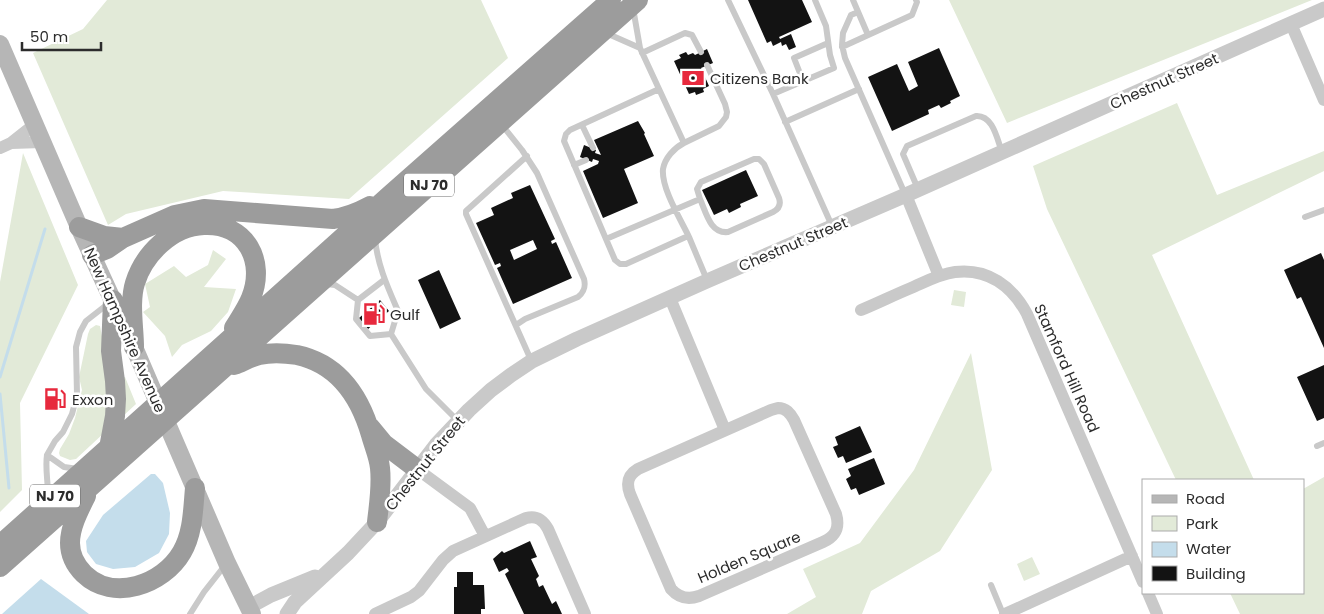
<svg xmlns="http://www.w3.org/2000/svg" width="1324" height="614" viewBox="0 0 1324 614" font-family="Poppins,sans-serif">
<rect width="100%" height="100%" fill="#fff"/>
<path fill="#e2ead8" d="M107,0H481L508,58L349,199L223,191L126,214L108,225L33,53L83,29Z
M949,0H1312L1007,123Z
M1177,103L1217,195L1324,151V171L1152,255L1254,480H1176L1047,209L1033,166Z
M23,153L78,285L20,403L22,490L0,512V282Z
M213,250L226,259L204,287L236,289L228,312L211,331L182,345L172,357L165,336L143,312L150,307L145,284L174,266L186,277L208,265Z
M954,290L966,292L964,307L951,305Z
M96,325L100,326L108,368L105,432L76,459L70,460L60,456L59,453L60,449L69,434L75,418L82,390L79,377L88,334L90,329Z
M971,353L992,470L940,551L871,591L862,614H787L816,597L803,569L860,543L914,470Z
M125,377L136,404L122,417V378Z
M1324,477V614H1240L1230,593H1303V489Z
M1032,557L1040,574L1024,581L1017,564Z"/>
<path fill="#c4ddeb" d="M151,474H155L163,483L170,513L169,534L159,553L135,567L113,569L96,564L87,552L86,541L103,515Z
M41,579L89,614H2Z"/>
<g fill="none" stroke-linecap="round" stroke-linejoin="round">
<path stroke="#c4ddeb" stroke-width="3" d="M0,377L45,229
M0,394L9,488"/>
</g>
<path fill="#131313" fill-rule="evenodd" d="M748,0H802L812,22L779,37L780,39L791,34L796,47L789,50L786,44L782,46L781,42L773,46L771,41L767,43Z
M939,48L960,96L950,101L951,103L941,108L939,105L928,110L929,114L892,131L868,77L897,64L909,91L918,86L908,62Z
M707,49L713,63L701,68L709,86L703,89L704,92L696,95L695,92L689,94L674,61L681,58L679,55L686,52L688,55L693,53L695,55Z
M638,121L645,133L644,134L654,156L624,169L638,203L603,218L583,171L598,164L599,161L593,159L592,162L580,157L584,145L596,150L595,153L601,155L594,140Z
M746,170L758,196L740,204L741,207L729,213L727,209L714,215L702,190Z
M530,185L555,239L551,241L552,244L556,242L572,278L513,304L497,268L501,266L500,263L495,265L476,223L494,215L491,208L513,198L511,193ZM533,240L537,249L514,260L510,250Z
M1321,253L1324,260V348L1301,297L1297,299L1284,270Z
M439,270L461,319L440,329L418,280Z
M380,300L389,311L368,329L359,318Z
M1324,365V418L1317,421L1297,377Z
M860,426L872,452L846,463L843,456L838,458L833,447L838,445L835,437Z
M874,458L885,484L859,495L856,488L851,490L846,479L851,476L848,469Z
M530,541L537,557L531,559L539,576L536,579L539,587L543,585L552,604L556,601L562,614H524L505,574L509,571L507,568L499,572L493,559L502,551L504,553Z
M457,572H473V585H484L485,609H481V614H454V587H457Z"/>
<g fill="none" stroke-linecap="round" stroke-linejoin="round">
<path stroke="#c9c9c9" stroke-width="6" d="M728,0L773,94L832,226
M853,0L868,35
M858,12L851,15L843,33L842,45L845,58L905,194
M606,33L640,48L633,8
M842,47L912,15L917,2L916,0
M640,48L684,143C674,148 665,158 663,169C661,188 681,220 689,237C695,251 701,266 707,280
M642,53L685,33L692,35L701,52
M803,81L794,58L828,43
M659,89L570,130L566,134L564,141L615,260L620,264H626L688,236
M773,94L834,68L830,55L826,26L815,0
M785,122L859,89
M502,125L522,150L537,173L584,279C586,287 584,292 578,297L525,319L516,325
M582,125L593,148
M684,143L719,126L726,117L727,112L725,104L707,65
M527,156L466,211V214L531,360
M574,165L586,160
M918,189L903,154L907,146L976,116C993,115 997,139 1002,152
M1305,217L1324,210
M375,238C377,264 388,288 398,311L391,334L426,389L458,421
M606,239L700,199L697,189L701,182L754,159H759L764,164L779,198C781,204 779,209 773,212L728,232C710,234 706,212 700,199
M384,280L358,300L356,319L370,336L391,334
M326,284L335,285L358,300
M1317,446L1324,443
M47,455L55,441L63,432L72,414L77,395L76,347L80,332L86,321L109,303
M48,495C48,481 45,468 47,455L64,467L78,469
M991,585L1003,614
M190,614L204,592L226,564"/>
<path stroke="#c9c9c9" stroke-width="12" d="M1291,24L1324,100
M11,143L42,142
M0,148L11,143L35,124
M906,195L939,276
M670,298L725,430
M861,310C878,303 894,295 911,288C925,282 939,274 955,272C988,268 1012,286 1027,314L1143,582
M778,408C786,408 790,413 794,420L836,514C840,528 836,536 823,542L699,596C688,600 679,598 671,589L630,494C626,483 628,475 638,469L771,410Z
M417,469L470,508L485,536
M1148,593L1157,614
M375,614L411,597L419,591L443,560L453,551L526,518C537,515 543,520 548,529L585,614
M1005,614L1132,556"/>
<path stroke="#c9c9c9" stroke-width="15" d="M249,607L271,595L315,577
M287,614L295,602L348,553L377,522L436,445L469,410L491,390L511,375L532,361L577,339L707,281L906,195L1324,9"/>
<path stroke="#b6b6b6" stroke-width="18" d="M0,44L79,227L134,347L227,563L252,614"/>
<path stroke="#9c9c9c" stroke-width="20" d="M79,227L104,236L123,238
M92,255L107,249L123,238L175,215L204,209L333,219C347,217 357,213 370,206
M134,347C134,328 129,302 135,283C144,254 172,226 204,225C246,223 266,261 251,298C247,308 240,318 234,328
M234,365C242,362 251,357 259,355C272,352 285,353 297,355C339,364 360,397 371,435C374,446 379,457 380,468C382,487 379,504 377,522
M370,427L384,444L417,469
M109,448L115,416L116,399L115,381L111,351L113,300
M86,496C79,510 70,527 70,543C70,555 76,566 84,574C113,602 163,585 182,552C193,533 193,510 195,488
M0,545L389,196L611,0
M0,567L638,0"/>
</g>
<defs>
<symbol id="bank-bare" viewBox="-9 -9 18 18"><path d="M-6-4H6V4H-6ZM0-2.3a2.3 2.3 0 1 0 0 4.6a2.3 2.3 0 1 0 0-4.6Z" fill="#e7293d" stroke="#fff" stroke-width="2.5" paint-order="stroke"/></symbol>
<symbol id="fuel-bare" viewBox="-9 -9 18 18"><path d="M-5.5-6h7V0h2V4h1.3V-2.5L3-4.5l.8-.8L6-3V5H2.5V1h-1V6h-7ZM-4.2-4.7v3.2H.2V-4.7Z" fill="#e7293d" stroke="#fff" stroke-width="2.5" paint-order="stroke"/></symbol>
</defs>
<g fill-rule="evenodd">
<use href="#bank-bare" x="677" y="62" width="32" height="32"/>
<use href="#fuel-bare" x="358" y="298" width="32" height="32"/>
<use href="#fuel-bare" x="39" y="383" width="32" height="32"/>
</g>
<g text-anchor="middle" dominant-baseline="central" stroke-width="5" stroke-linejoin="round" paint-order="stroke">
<g fill="#fff" stroke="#6b6b6b" stroke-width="1">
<rect x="404" y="173.5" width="50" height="23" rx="4"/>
<rect x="30" y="484.5" width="50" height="23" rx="4"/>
</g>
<g font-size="14" font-weight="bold" fill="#2c2c2c">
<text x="429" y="185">NJ 70</text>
<text x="55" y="496">NJ 70</text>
</g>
<g font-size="15" fill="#2c2c2c" stroke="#fff" text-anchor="start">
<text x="710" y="78">Citizens Bank</text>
<text x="390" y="314">Gulf</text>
<text x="72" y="399">Exxon</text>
</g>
<g font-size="15" fill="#2c2c2c" stroke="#fff">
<text transform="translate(1164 81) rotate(-24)">Chestnut Street</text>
<text transform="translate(793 244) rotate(-23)">Chestnut Street</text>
<text transform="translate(125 330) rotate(66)">New Hampshire Avenue</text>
<text transform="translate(1067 368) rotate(66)">Stamford Hill Road</text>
<text transform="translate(425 463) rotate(-51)">Chestnut Street</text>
<text transform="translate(749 557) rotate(-23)">Holden Square</text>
</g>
</g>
<rect x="1142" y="479" width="162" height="115" fill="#ffffff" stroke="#ababab"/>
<rect x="1152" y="495" width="25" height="8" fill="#b6b6b6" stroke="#ababab"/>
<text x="1186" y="504" font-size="15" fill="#2c2c2c">Road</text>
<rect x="1152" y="516" width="25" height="15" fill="#e2ead8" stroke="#ababab"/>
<text x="1186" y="529" font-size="15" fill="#2c2c2c">Park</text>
<rect x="1152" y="542" width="25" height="15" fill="#c4ddeb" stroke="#ababab"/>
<text x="1186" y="554" font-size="15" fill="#2c2c2c">Water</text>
<rect x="1152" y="566" width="25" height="15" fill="#131313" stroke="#ababab"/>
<text x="1186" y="579" font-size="15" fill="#2c2c2c">Building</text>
<path d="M22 42v8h79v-8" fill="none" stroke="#2c2c2c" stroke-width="2.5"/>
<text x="30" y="42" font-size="15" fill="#2c2c2c" stroke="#ffffff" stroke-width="4" paint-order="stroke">50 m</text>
</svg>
